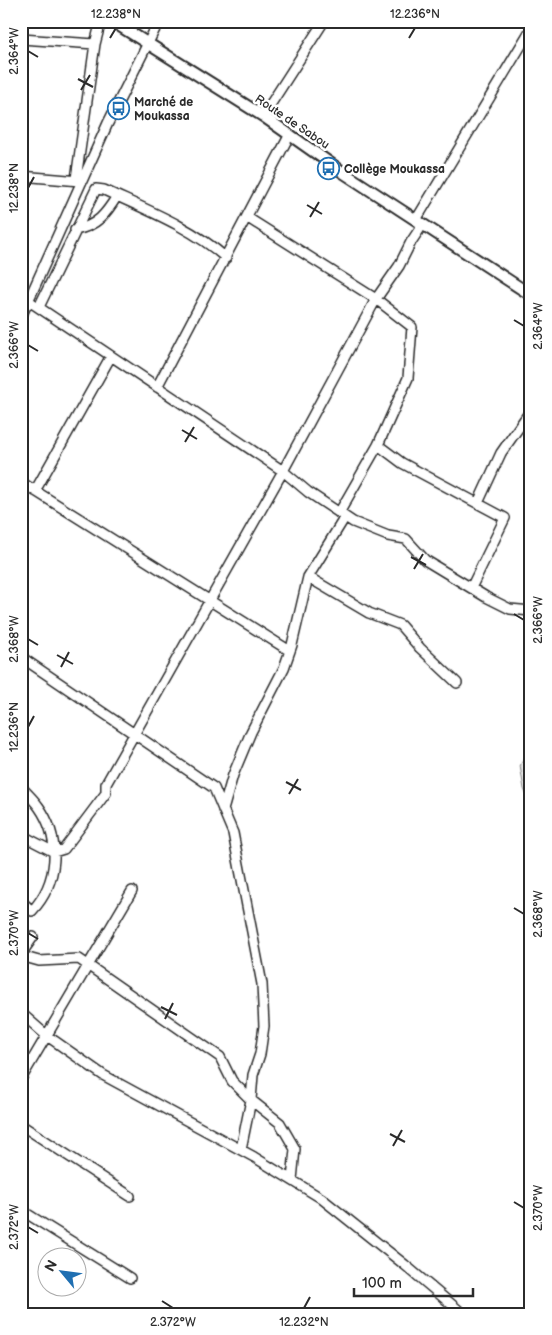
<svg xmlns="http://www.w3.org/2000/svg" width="552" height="1335" viewBox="0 0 552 1335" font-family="'Balsamiq Sans',sans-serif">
<rect width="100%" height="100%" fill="#fff"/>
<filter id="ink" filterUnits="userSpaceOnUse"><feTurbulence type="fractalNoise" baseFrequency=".02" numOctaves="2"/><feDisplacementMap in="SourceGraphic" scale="10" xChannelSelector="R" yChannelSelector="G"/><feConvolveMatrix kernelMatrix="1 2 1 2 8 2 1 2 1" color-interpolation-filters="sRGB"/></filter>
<g filter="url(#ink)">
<path fill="#e0e0e0" stroke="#868686" d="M531,744V806L524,789L520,766Z"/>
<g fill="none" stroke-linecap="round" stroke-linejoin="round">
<defs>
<path id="minor" d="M21,39L95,44
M263,116L324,21
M21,176L80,181
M76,179L95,44L101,21
M248,218L376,299L412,327L408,378L378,445L339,513
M416,220L531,29
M75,230C97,226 106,214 117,196
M21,302L29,301L283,471L308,492L353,522L388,536L406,539L425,560L486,597L510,609L531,611
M39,307L96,189L104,190C147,210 191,227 226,258
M21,317L108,123L159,21
M157,387L289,136
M378,445L402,463L505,518L471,588
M21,482L290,651
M35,491L111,356
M478,503L501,453L531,410
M308,577L369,613L400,625L420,648L457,683
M21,657L214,788L233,833L262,984L264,1026L260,1054L253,1075L251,1100L241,1149
M21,787C27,793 34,800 39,807C62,840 58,883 32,911L21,901
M223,810L233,775L251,732L284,668L292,645L308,577L345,517
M21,835L54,852L64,849L106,793V784L283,471L376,299L399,266L411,242L423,224
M21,954L33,937
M21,956L39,961L79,959L220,1057L232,1081L251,1100L280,1123L295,1149L292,1180
M21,1013L46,1035L103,1075L254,1157L321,1198L405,1265L463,1314
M21,1079L132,891
M21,1125L130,1196
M21,1210L130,1278"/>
<path id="major" d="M112,21L263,116L344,173L531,295"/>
</defs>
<use href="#minor" stroke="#2b2b2b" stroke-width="12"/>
<use href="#major" stroke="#2b2b2b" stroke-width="14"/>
<use href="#minor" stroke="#fff" stroke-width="9"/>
<use href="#major" stroke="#fff" stroke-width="10"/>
</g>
</g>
<path fill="none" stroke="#2b2b2b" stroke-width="2" d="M110,38L116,28M409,38L415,28M28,51L38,57M78,79L93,87M81,90L90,75M28,188L34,177M307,205L322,214M310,217L319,202M514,320L524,326M28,345L38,351M182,430L197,439M185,442L194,427M411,557L426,565M414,569L423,554M514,614L524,620M28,639L38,645M57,655L73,664M61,667L69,652M28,727L34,716M286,782L301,790M289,794L298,779M514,908L524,914M28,933L38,939M161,1007L177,1015M165,1019L173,1003M390,1134L405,1142M393,1146L402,1130M514,1202L524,1208M28,1227L38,1233M162,1301L173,1308M304,1308L310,1297"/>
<defs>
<symbol id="bus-ring" viewBox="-11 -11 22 22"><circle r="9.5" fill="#fff" stroke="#1f6fb2" stroke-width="1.5"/><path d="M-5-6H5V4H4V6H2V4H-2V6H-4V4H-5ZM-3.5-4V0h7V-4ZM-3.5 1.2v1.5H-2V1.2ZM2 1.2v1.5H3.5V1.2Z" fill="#1f6fb2"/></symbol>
</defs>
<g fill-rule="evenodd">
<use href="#bus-ring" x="106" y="96" width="25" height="25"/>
<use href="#bus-ring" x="316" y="156" width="25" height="25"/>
</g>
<g text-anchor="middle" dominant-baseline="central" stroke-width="5" stroke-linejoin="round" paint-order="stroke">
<g font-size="12" font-weight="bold" fill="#2b2b2b" stroke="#fff" text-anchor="start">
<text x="134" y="102">Marché de<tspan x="134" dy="14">Moukassa</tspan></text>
<text x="344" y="169">Collège Moukassa</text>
</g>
<g font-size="12" fill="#2b2b2b" stroke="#fff">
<text transform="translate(292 122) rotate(34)">Route de Sabou</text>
</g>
</g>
<rect width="552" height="1335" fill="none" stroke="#fff" stroke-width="55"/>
<g transform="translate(62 1272) rotate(299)"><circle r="24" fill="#ffffff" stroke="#aaaaaa"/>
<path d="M0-4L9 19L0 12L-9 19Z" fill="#1f6fb2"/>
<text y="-8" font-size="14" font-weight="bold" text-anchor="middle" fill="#2b2b2b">N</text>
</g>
<path d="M354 1288v8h119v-8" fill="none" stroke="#2b2b2b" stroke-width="2.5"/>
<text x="362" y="1288" font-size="15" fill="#2b2b2b" stroke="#ffffff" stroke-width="4" paint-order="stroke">100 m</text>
<rect x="28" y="28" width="496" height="1280" fill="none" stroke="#2b2b2b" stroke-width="2"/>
<g font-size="12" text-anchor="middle" fill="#2b2b2b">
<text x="116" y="18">12.238°N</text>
<text x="415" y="18">12.236°N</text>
<text transform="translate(14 51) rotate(-90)" y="4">2.364°W</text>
<text transform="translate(14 188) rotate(-90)" y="4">12.238°N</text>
<text transform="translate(538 326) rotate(-90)" y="4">2.364°W</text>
<text transform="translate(14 345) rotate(-90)" y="4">2.366°W</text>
<text transform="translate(538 620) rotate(-90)" y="4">2.366°W</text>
<text transform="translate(14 639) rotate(-90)" y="4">2.368°W</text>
<text transform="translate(14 727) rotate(-90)" y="4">12.236°N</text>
<text transform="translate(538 914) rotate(-90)" y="4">2.368°W</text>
<text transform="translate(14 933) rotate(-90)" y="4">2.370°W</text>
<text transform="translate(538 1208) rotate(-90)" y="4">2.370°W</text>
<text transform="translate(14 1227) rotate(-90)" y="4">2.372°W</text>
<text x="173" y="1326">2.372°W</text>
<text x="304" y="1326">12.232°N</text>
</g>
</svg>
